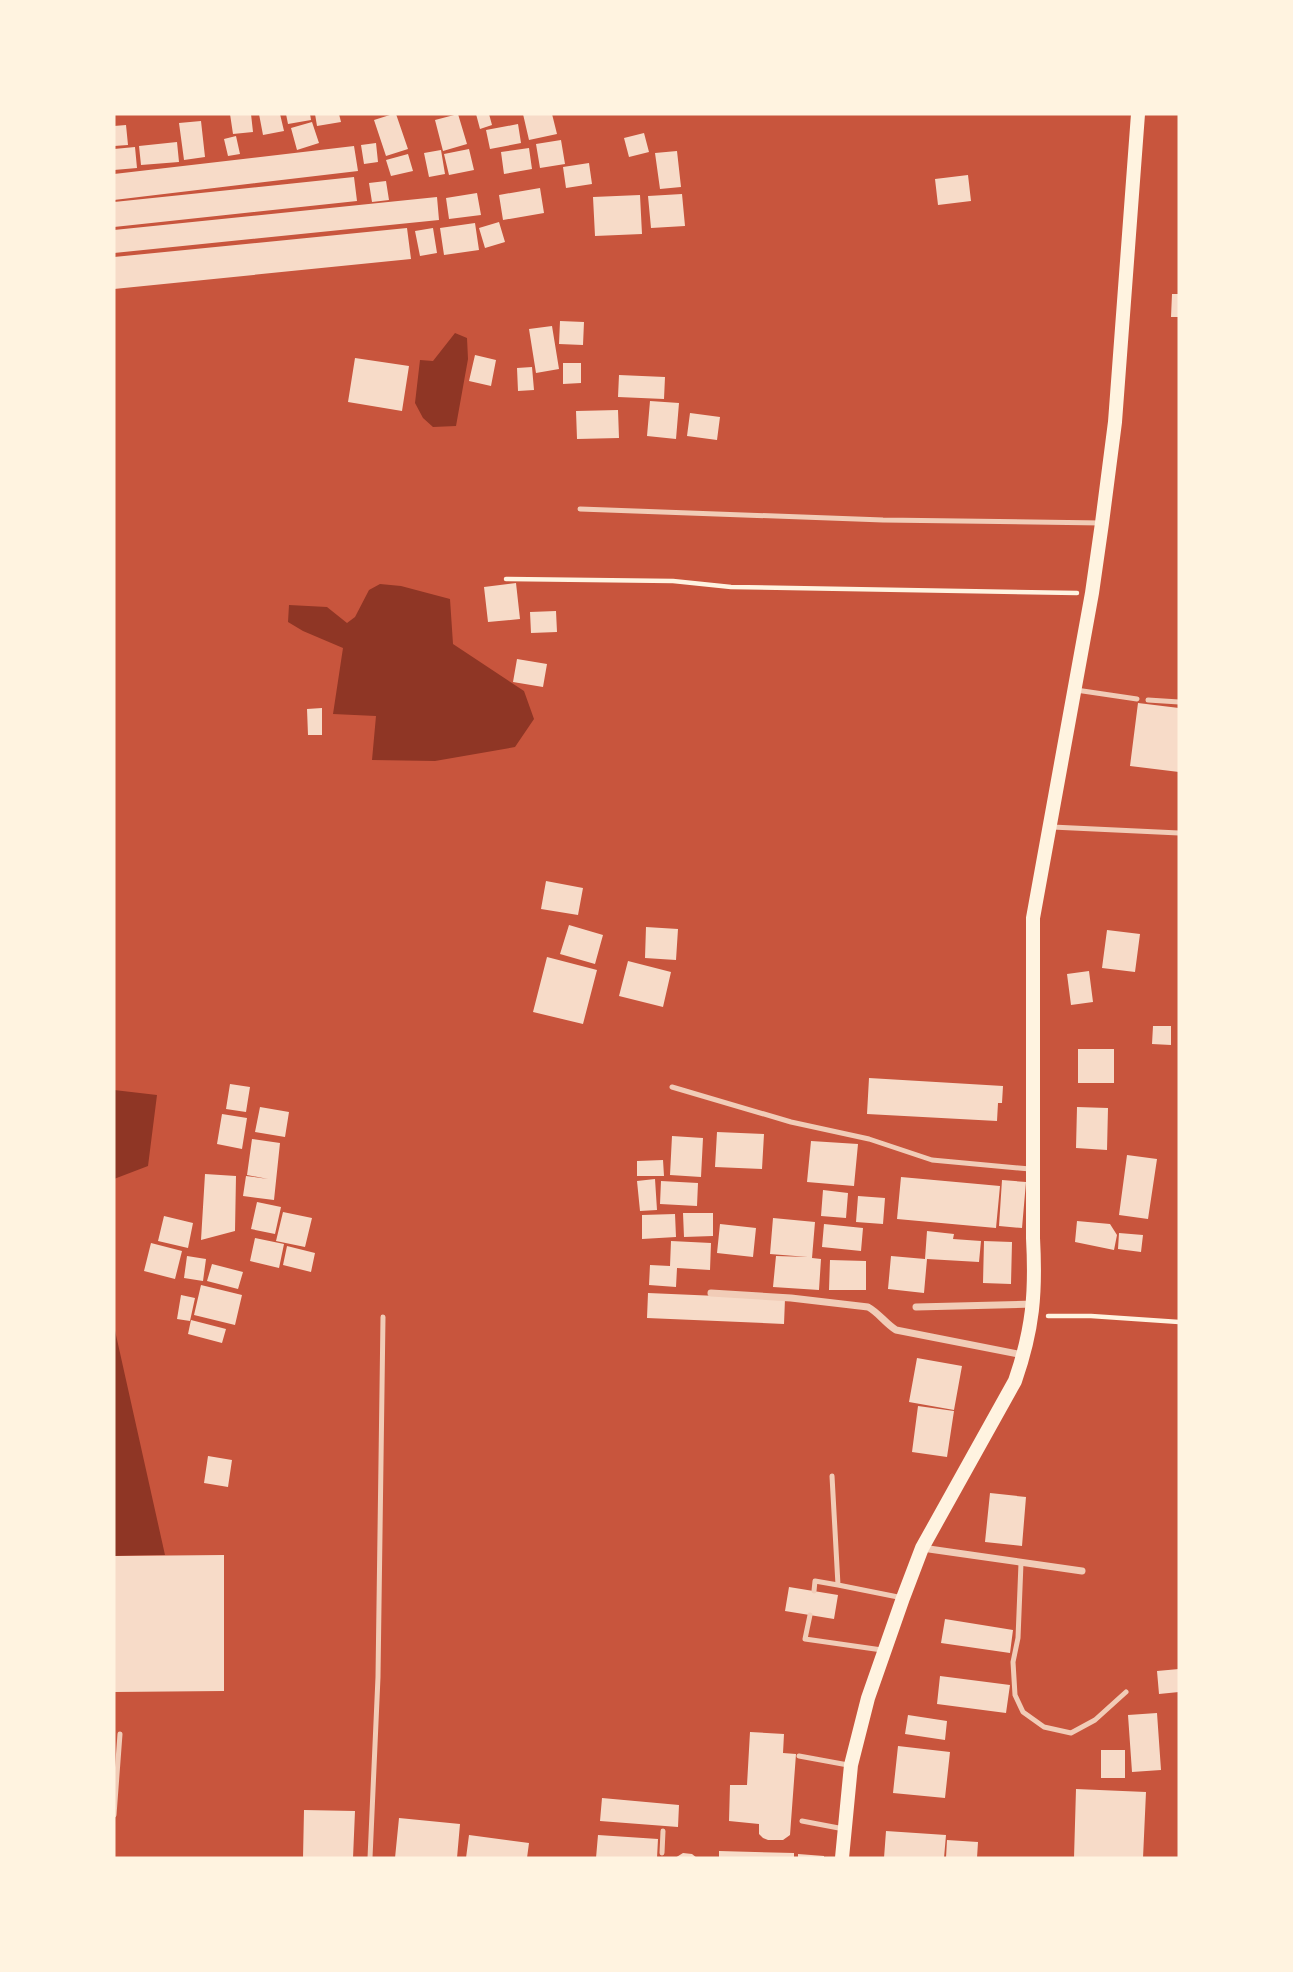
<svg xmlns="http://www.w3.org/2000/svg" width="1293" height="1972" viewBox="0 0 1293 1972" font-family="'Public Sans',sans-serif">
<rect width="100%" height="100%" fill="#c8553d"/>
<path fill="#8f3625" d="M455,333L467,338L468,359L456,426L433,427L423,418L415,403L420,360L433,361Z
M380,584L401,586L450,599L453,644L524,691L534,719L515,747L435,761L372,760L376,716L333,714L343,648L303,631L288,622L289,605L327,607L347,623L355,617L369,590Z
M114,1090L157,1095L148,1166L114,1179Z
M114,1326L165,1555L114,1556Z"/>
<path fill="#f7dbc8" d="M230,114H251L253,132L233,134Z
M259,114H280L284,131L263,135Z
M286,114H310L311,120L288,124Z
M315,114H339L341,122L317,126Z
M393,114H396L408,149L386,156L374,120Z
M458,114L467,144L443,151L435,120Z
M476,114H489L492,125L480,129Z
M523,114H552L557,134L529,140Z
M201,121L205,157L184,160L179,123Z
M312,122L319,143L297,150L291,128Z
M518,124L521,143L490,149L486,130Z
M126,125L128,145L114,146V126Z
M644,133L649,152L629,157L624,138Z
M236,136L240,154L228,156L224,139Z
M561,140L565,164L540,168L536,144Z
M177,142L179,162L141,165L139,146Z
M376,143L378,162L364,164L361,145Z
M354,146L358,171L114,200V174Z
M135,147L137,168L114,170V149Z
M529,148L532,169L504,174L501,152Z
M469,149L474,170L449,175L444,154Z
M441,150L445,174L429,177L424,153Z
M677,151L681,187L660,189L655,153Z
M408,154L413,171L391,176L386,160Z
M589,163L592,184L566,188L563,167Z
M968,175L971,201L938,205L935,179Z
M354,177L357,201L114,227V202Z
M386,181L389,200L372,202L369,183Z
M540,188L544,213L503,220L499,195Z
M477,193L481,215L449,219L446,198Z
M682,194L685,226L651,228L648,196Z
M640,195L642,234L595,236L593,197Z
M437,197L439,220L114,253V230Z
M499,222L505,242L485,248L479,228Z
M475,223L479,250L444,255L440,228Z
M407,228L411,259L114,289V257Z
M433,228L437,253L420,256L415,231Z
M1172,294H1179V317H1171Z
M560,321L584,322L583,345L559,344Z
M552,326L559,369L536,373L529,329Z
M475,355L496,360L491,386L469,381Z
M355,358L409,366L402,411L348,402Z
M563,363H581V383L563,384Z
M532,367L534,390L518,391L517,368Z
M619,375L665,377L664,399L618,397Z
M650,401L679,403L676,439L647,436Z
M618,410L619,438L577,439L576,411Z
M690,413L720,417L717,440L687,436Z
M516,583L520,619L488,622L484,587Z
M556,611L557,632L531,633L530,612Z
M517,659L547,664L543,687L513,682Z
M1138,703L1179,708V772L1130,766Z
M322,708V735H308L307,709Z
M546,881L583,888L578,915L541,909Z
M569,925L603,935L595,964L560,954Z
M646,927L678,929L676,960L645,958Z
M1107,930L1140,934L1135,972L1102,968Z
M547,957L597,970L583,1024L533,1012Z
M628,961L671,972L663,1007L619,996Z
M1089,971L1093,1002L1071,1005L1067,974Z
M1153,1026H1171V1045L1152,1044Z
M1078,1049H1114V1083H1078Z
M869,1078L1003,1086L1002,1103H998L997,1121L867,1114Z
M230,1084L250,1087L246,1112L226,1109Z
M260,1107L289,1112L285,1137L255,1132Z
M1077,1107L1108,1108L1107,1150L1076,1148Z
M222,1114L247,1118L242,1149L217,1144Z
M717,1132L764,1134L762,1169L715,1167Z
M672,1136L703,1138L701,1177L670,1175Z
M252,1139L280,1143L274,1200L243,1196L246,1176L268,1179L247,1175Z
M811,1141L858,1144L854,1186L807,1182Z
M1127,1155L1157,1159L1148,1219L1119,1215Z
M663,1160L664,1176H637V1161Z
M205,1174L236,1176L235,1231L201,1240Z
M901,1177L1000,1186L996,1228L897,1219Z
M655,1179L657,1210L640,1211L637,1181Z
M1002,1180L1026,1182L1022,1228L999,1226Z
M661,1181L698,1183L697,1206L660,1204Z
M823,1190L848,1193L846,1218L821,1216Z
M858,1196L885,1198L883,1224L856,1222Z
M257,1202L281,1207L275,1234L251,1229Z
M283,1212L312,1218L305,1247L276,1241Z
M683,1213H713V1236L684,1237Z
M675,1214L676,1237L642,1239V1215Z
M164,1216L193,1223L188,1248L158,1241Z
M773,1218L815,1222L812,1258L821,1259L819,1290L773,1287L776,1256L808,1257L770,1254Z
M1077,1221L1110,1224L1117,1235L1114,1250L1075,1242Z
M720,1224L756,1228L753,1257L717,1253Z
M824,1224L863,1228L861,1251L822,1247Z
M927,1231L954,1234L953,1239L981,1241L979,1262L927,1259L924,1293L888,1289L891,1256L925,1259Z
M1119,1233L1143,1235L1141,1252L1118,1249Z
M255,1238L284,1244L279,1268L250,1261Z
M671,1241L711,1243L710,1270L677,1268L676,1287L649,1285L650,1265L670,1266Z
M984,1241L1012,1242L1011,1284L983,1283Z
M151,1243L182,1251L175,1279L144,1271Z
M287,1246L315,1253L311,1272L283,1265Z
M187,1256L206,1259L203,1281L184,1278Z
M830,1260L866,1261V1290H829Z
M212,1264L243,1272L238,1289L207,1281Z
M201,1285L242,1295L235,1325L194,1315Z
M648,1293L785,1299L784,1324L647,1318Z
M181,1295L195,1298L190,1321L177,1319Z
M191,1320L226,1329L222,1343L188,1334Z
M917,1358L962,1366L954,1410L909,1402Z
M918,1406L954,1411L947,1457L912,1452Z
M208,1456L232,1460L228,1487L204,1483Z
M990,1493L1026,1497L1022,1546L985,1542Z
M224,1555V1691L114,1692V1556Z
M789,1587L838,1595L834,1619L785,1611Z
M945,1619L1013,1630L1010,1653L941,1643Z
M1179,1669V1692L1159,1694L1157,1671Z
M940,1676L1010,1685L1006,1713L937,1704Z
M1157,1713L1161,1770L1132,1772L1128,1715Z
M908,1715L947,1721L945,1740L905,1734Z
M750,1732L784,1734L783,1753L796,1754L790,1835L783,1840H768L763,1838L759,1834V1824L729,1821L730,1785H747Z
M898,1746L950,1752L945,1798L893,1793Z
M1101,1750H1125V1778H1101Z
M1076,1789L1146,1792L1143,1858H1074Z
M602,1798L679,1805L678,1827L600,1821Z
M304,1810L355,1811L353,1858H303Z
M399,1818L460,1824L457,1858H395Z
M886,1831L946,1835L944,1858H884Z
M469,1835L529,1843L527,1858H466Z
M598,1835L658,1839L657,1858H596Z
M947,1840L978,1842L977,1858H946Z
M719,1851L794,1853V1858H719Z
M683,1853L692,1854L697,1858H675Z
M798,1854L824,1856V1858H798Z"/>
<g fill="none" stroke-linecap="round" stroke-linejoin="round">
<path stroke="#fff3e0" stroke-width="4.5" d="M506,579L673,581L731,587L1077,593
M1048,1316H1091L1179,1322"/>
<path stroke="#f1ccb7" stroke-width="5" d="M580,509L883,520L1102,523
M1076,690L1137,699
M1148,700L1179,702
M1052,827L1179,833
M672,1087L791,1122L869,1139L932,1160L1030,1169
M832,1476L838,1585L903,1598
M1021,1563L1018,1638L1013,1662L1015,1695L1023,1712L1044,1727L1071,1733L1095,1720L1126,1692
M814,1591L815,1581L838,1585
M810,1615L805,1639L882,1650
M799,1756L848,1765
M114,1815L120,1734
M802,1821L844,1829
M662,1853L663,1831
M370,1858L378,1677L383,1317"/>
<path stroke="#f1ccb7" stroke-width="7" d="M711,1293L791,1298L868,1307C879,1313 885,1323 896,1330L1023,1355
M916,1307L1034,1304
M922,1548L1082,1571"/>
<path stroke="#fff3e0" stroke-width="14" d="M842,1858L851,1765L868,1698L903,1598L922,1548L1015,1381C1033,1329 1036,1293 1033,1238V918L1092,593L1102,523L1115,422L1138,114"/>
</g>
<rect width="1293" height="1972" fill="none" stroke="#fff3e0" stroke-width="231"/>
</svg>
